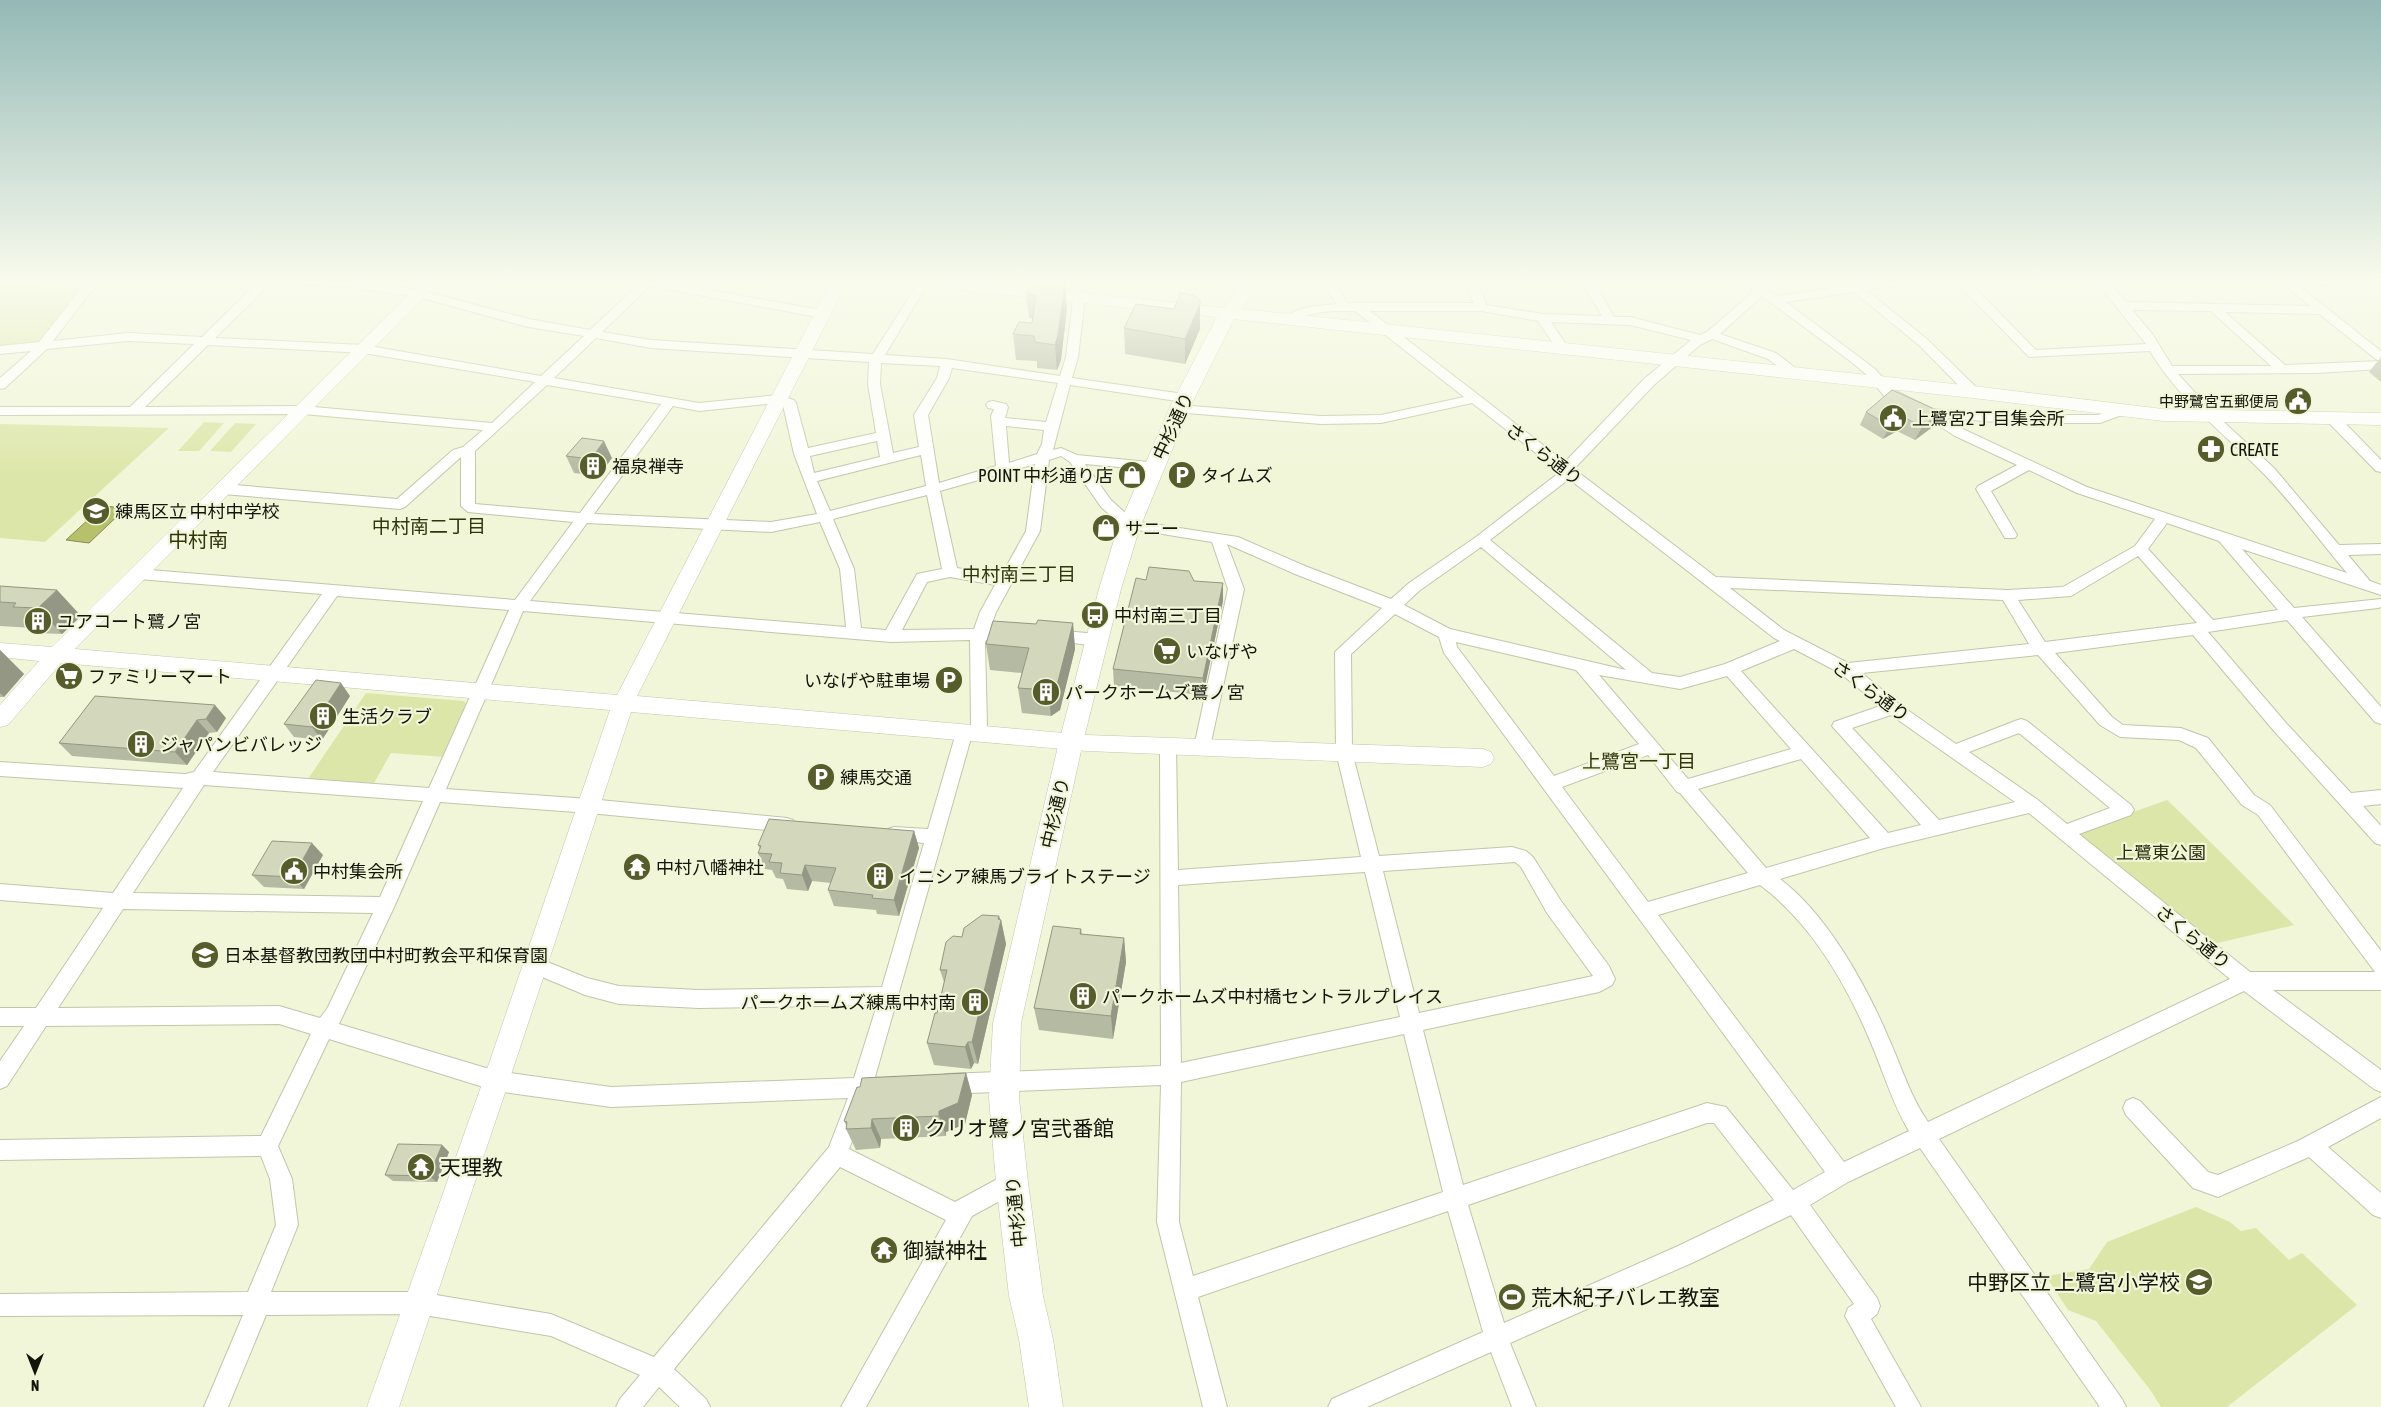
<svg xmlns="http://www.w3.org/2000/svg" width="2381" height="1407" viewBox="0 0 2381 1407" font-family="'Asap Condensed','Noto Sans JP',sans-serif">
<rect width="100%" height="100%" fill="#f1f6d8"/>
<path fill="#dde6a9" d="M83,282L86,284L43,341L35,344L0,347V285Z
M204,422L224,423L199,451H178Z
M235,423L256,424L231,452L210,451Z
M0,424L169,428L45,542L0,538Z
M366,693L464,701L468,706L444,757L391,753L374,783L308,779Z
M2167,800L2184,816L2294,925L2209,945L2071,834Z
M2196,1207L2230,1222L2241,1231L2256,1228L2289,1260L2302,1253L2357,1305L2227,1407H2161L2151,1391L2096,1321L2068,1310L2046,1276L2089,1269L2107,1242Z"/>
<path fill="#b7c16b" stroke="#868d4e" d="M103,506L126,508L89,543L66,540Z"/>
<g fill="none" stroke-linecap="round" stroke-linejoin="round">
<defs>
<path id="minor" d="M0,280H49L43,284L0,285Z
M88,280H100L53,341L128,333L202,337L260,280H349L419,290L529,319L590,330L639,284L635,283L634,280H656L703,289L712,280H725L714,291L822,310L828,314L822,318L650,286L602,332L651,340L873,354L920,280H930L885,355L947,359L1060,376L1066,357L1073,300L1066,297L1075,280H1087L1079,294L1085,298L1078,357L1072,378L1177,393L1183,397L1177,401L1070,385L1053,450L1061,448L1077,455L1159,463L1161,466L1154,470L1085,464L1111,500L1134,521L1238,537L1305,566L1391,599L1409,583L1476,537L1560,472L1472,403L1381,423L1321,424L1174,412L1172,409L1179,405L1321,416L1381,415L1464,397L1355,311C1337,311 1309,309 1295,323H1287L1285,320C1296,305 1320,306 1337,304L1319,280H1331L1348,303H1474L1463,280H1475L1487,305L1542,314L1602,316L1581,280H1593L1614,317H1630L1700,335L1707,332L1754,291L1738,280H1752L1760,285L1764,280H1776L1768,290L1778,296L1886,280H1915L1909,284L1866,290L1928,340L1978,389L1979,392L1978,395H1968L1920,346L1854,292L1786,302L1875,369L1894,390L1932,409L2009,415H2098L2120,406H2130L2132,409L2130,412L2100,423H2009L1946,418L1965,430L2087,487L2347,573C2319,540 2293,504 2264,474C2224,433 2179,400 2150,351L2029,357L1954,280H1967L2036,350L2146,344L2095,280H2107L2126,302L2310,306L2278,280H2339L2333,284L2300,287L2381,351V361L2377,360L2319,314L2225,312L2285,365L2381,361V369L2317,373L2178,374L2215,414L2274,468L2339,545L2381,544V554L2348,555L2370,581L2381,585V595L2242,549L2294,608L2381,599V607L2378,608L2302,617L2381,707V724L2375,722L2287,620L2208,632L2286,723L2351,793L2381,790V804L2363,806L2381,826V845L2375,843L2274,731L2193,635L2055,653L2112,717L2123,725L2181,728L2208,738L2254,795L2270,805L2381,951V990H2273L2381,1070V1092L2374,1089L2244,991L1939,1139L2122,1399L2126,1407H2100L1920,1148L1848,1182L1810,1205L1877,1298L1880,1306L1877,1314L1871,1319L1921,1407H1896L1845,1316L1848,1308L1854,1304L1791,1215L1694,1262L1510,1343L1536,1407H1512L1491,1352L1367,1407H1328L1332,1399L1483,1332L1448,1211L1198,1297L1227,1407H1203L1157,1222L1161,1085L946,1094L939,1091L936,1084L939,1077L946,1074L1161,1066L1160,746L1162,741L1168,740L1174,741L1176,746L1178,870L1361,857L1336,752L1335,652L1382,608L1295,574L1227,544L1244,589L1210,747L1208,752L1202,753L1196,752L1194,747L1228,589L1212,542L1125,528L1101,507L1070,462L1061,456L1049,460L1040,531L996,612L990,629L1015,630L1018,634L1015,638L986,640L985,643L987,725L983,739L977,740L971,738L875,1077L886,1080L889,1087L886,1094L869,1097L849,1149L955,1202L1012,1171L1020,1174L1023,1182L1020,1190L972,1216L866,1407H841L946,1220L840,1167L674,1369L706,1399L710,1407H680L659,1387L643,1407H616L620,1399L640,1375L551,1336L418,1314L266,1315L228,1407H204L243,1315L0,1316V1294L248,1292L276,1225L270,1179L261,1156L0,1160V1140L261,1136L311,1034L279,1024L46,1026L7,1086L0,1089V1061L24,1026H0V1008H36L103,908L0,900V884L113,893L183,788L0,776V762L185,774L194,772L322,594L138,579L133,578L131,574L133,570L138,569L515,600L573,522L468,512L461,506V457L405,507L400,509L223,494L216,489L223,484L397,499L453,450L463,447L483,430L303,414L0,415V407H130L194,344L128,341L47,349L5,388L0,389V378L31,351L0,354V346L39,342ZM272,282L346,287L418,297L528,327L584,336L541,376L364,345L215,338ZM1762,296L1850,361L1867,375L1884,396L1922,415L1955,436L2017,465L1978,486L1976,489L2005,538H2015L2017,535L1991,491L2029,470L2077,493L2155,519L2135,546L2063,587L2008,590L1716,577L1574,469L1654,385L1700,345L1712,339L1768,359L1790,376H1798L1800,373L1798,370L1776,353L1720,334ZM2132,310L2211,311L2271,366H2172L2153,335ZM1370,311H1482L1538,321L1559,352L1563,353L1569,349L1551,322L1630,325L1691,340L1644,379L1565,462ZM596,338L651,348L869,362L868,384L876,433L808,448L796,403L794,400L778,395L699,403L554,378ZM208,345L364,353L535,382L492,423L303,406L145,407ZM881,363L940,366L937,378L914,415L919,447L893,453L880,384ZM952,368L1058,383L1046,422L1005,418L1008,407L1006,404L993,401L988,402L986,405L988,408L994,409L991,416L996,466L939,483L928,415L949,378ZM547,385L661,404L580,513L475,504V451ZM777,403L783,405L794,454L817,514L771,522L594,514L673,406L699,411ZM1006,426L1044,430L1042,444L1037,454L1009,463ZM877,441L880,457L814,473L810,456ZM921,455L926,486L830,511L817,481ZM1035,464L1026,531L1001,576L957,568L940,491ZM1569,479L1774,638L1780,641L1725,664L1680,677L1652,673L1490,540ZM927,495L942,569L917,574L886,630L861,628L854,569L833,519ZM820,522L840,569L846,627L530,601L587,523L771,532ZM2167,523L2219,541L2278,610L2213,620L2148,549ZM1481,547L1626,670L1450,629L1404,605L1419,591ZM2138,556L2197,623L2045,642L2018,600L2071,596ZM950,577L995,585L980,612L974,629L902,630L927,582ZM1730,588L2003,600L2029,644L1848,663L1784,630ZM337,596L509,610L429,788L213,772ZM523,611L891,642L970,640L971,725L970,729L964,727L958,728L956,733L928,829L894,827L888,829L885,834L888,839L924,843L882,987L699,990L619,986L587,978L535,957L528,959L525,965L528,971L585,995L619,1004L699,1008L877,1005L854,1078L611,1087L496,1071L339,1024L395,905L440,802L589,813L787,832L793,830L796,825L793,820L787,818L589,799L446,789ZM1395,614L1439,637L1444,653L1825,1172L1793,1190L1726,1107L1707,1103L1463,1185L1423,1030L1599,992L1612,985L1615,979L1609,966L1561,901L1533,857L1526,851L1512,847L1379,856L1352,752L1351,654ZM1456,642L1576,670L1639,744L1554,776L1457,647ZM1794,649L1840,673L1880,706L1834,722L1832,726L1921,825L1888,833L1741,671ZM2038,655L2100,725L2120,737L2179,740L2196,748L2242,805L2258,815L2375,972H2250L2079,834L2131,815L2134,810L2131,805L2027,721L2021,719L2015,721L1956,744L1899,704L1862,673ZM1599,675L1680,689L1727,676L1791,749L1688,779ZM1891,715L2015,802L1939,820L1852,728ZM2019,733L2110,808L2067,824L2038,800L1969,752ZM1648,755L1677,792L1680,793L1748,873L1648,902L1562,787ZM1801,759L1870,838L1766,868L1698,789ZM204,785L423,801L380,897L133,893ZM2029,813L2230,979L1928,1122C1910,1096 1902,1068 1889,1039C1866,985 1827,914 1780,879L1884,848ZM1515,862L1521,867L1547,913L1593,976L1419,1013L1383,871ZM1365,872L1400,1017L1181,1063L1178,885ZM1760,885C1811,923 1847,985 1871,1043C1884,1073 1892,1103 1909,1131L1844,1162L1658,915ZM123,909L373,913L327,1009L320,1018L279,1006L58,1008ZM1404,1034L1443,1192L1193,1276L1179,1222L1181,1082ZM329,1039L496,1091L611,1107L848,1098L829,1147L654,1357L551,1314L418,1292H271L298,1225L292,1179L278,1146ZM1707,1123H1714L1774,1200L1678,1246L1504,1323L1468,1205Z
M2333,415L2338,416L2381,460V472L2376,471L2328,422L2326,419L2328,416Z
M1054,630L1097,634L1103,636L1105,640L1103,644L1097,646L1049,640L1046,636L1049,632Z
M2381,1097V1118L2328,1147L2381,1193V1218L2373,1215L2309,1157L2218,1197L2193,1188L2126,1115L2123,1108L2126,1101L2133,1098L2140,1101L2208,1172L2218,1175L2298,1141Z"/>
<path id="tertiary" d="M424,280H441L75,649L617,695L832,280H848L637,696L1087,735L1483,749L1491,752L1494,758L1491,764L1483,767L1087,751L631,712L509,1081L399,1407H367L483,1081L610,710L61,663L8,725L0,727V705L39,661L0,657V643L52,647Z"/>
<path id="secondary" d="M905,280H963L1224,308L1245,280H1263L1241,309L1973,386L2163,409L2381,413V425L2163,421L1973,398L1234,319L1189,409L1139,530L1121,589L1083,742L1021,1023L1019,1098L1028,1182L1043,1296L1053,1339L1063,1407H1029L1019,1339L1009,1296L996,1182L989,1098L993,1023L1059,742L1099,589L1117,530L1169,409L1217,317L914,285L908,284Z"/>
</defs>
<use href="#minor" stroke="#c1c6aa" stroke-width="2"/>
<use href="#tertiary" stroke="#c1c6aa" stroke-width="1"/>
<use href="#secondary" stroke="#c1c6aa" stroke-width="1"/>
<use href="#minor" fill="#fff" fill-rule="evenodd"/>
<use href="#tertiary" fill="#fff" fill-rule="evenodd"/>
<use href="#secondary" fill="#fff" fill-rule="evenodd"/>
</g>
<path fill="#b5baa2" d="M1033,280L1067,308L1061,360L1057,370L1037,368V361L1016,360L1013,334L1032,323L1033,319L1029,318L1026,293Z
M1124,328L1200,329L1185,364L1125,354Z
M2381,357V382L2369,372Z
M1892,390L1934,426L1915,440L1897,431L1883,439L1860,425L1866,412Z
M566,456L612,458L599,476L574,473Z
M1146,580L1223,583V601L1203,695L1114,686L1113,669Z
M0,586L57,590L81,616L62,634L37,633L33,628L0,626Z
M1073,623L1075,649L1060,710L1051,716L1022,713L1018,688L1022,673L990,670L986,644L1036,624Z
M0,650L24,674L4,697H0Z
M95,696L226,718L217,732L209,733L187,765L72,756L59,743Z
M350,696L322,740L294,737L284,724Z
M914,831L919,848L899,916L877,914L876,910L834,906L828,890L831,883L812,881L808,891L787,889L783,879L776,878L772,870L765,869L758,853L760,849L758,845Z
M323,855L304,889L264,887L252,875Z
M1000,920H1001L1006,944L978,1064L974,1063L971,1069L934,1065L927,1043L937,1013L944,982L940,970L962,937Z
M1081,929L1082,934L1124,938L1126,962L1113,1039L1039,1030L1034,1008Z
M966,1073L972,1095L965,1124L946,1132V1136L881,1139L880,1148L856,1150L846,1129V1125L844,1121Z
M442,1145L449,1152L437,1182L393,1181L385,1175Z"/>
<path fill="#949784" d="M1065,283L1067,308L1061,360L1057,370L1055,345Z
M1200,300V329L1185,364V339Z
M1941,412L1934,426L1915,440L1922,427Z
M1904,417L1897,431L1883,439L1890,426Z
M604,441L612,458L599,476L591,459Z
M1223,583V601L1203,695V678Z
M57,590L81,616L62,634L38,608Z
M1073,623L1075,649L1060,710L1051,716L1048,690Z
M0,650L24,674L4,697L0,693Z
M341,683L350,696L322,740L312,727Z
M215,705L226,718L217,732L206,719Z
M197,720L209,733L187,765L175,752Z
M914,831L919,848L899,916L894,900Z
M312,843L323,855L304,889L293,877Z
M805,865L812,881L808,891L802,875Z
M999,916L1001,922V920L1006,944L978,1064L972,1042Z
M1124,938L1126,962L1113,1039L1111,1016Z
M968,1042L974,1063L971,1069L965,1047Z
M966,1073L972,1095L965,1124L946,1132V1136L939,1116V1111Z
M872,1119L881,1139L880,1148L871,1128Z
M442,1145L449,1152L437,1182L429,1176Z"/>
<path fill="#d3d8bc" stroke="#949784" d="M1033,280H1042L1065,283L1058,335L1055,345L1035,342L1034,336L1013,334L1019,322L1032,323L1036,296L1026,293Z
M1181,293L1193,295L1200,300V304L1185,339L1124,328L1136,304L1174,309Z
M1892,390L1941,412L1922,427L1904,417L1890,426L1866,412Z
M582,438L604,441L591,459L566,456Z
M1149,567L1189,571L1194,581L1223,583L1203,678L1113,669L1136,578L1146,580Z
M0,586L57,590L38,608L13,607L16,603L0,602Z
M1038,620L1073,623L1057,685L1048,690L1018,688L1029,648L986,644L993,621L1036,624Z
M316,680L341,683L312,727L284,724Z
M95,696L215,705L206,719L197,720L175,752L59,743Z
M769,819L914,831L894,900L872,898L873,895L828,890L836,868L805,865L802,875L780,873L782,863L769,862L772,854L758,853L761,846L758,845Z
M272,841L312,843L293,877L252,875Z
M982,915L999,916L998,919L1001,920L972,1042H968L965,1047L927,1043L935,1013H937L947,970H940L946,942L953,936L962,937L964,928Z
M1053,926L1081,929L1080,934L1124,938L1111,1016L1034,1008Z
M966,1073L958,1103L939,1111V1116L872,1119L871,1128L846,1129L847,1122L844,1121L857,1087H860L862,1078Z
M398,1144L442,1145L429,1176L385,1175Z"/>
<linearGradient id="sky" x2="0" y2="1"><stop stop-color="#94b9b6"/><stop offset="0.59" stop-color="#f9fbed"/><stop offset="1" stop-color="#f9fbed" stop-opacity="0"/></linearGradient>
<rect width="2381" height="477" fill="url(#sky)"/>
<defs>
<symbol id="civic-disc" viewBox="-11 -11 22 22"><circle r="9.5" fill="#575c2b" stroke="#f1f6d8"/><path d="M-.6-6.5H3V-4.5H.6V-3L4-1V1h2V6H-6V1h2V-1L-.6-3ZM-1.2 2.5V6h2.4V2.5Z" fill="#fff"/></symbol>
<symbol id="pharmacy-disc" viewBox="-11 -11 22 22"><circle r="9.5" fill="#575c2b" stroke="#f1f6d8"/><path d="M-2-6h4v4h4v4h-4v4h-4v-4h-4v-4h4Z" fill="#fff"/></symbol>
<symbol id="building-disc" viewBox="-11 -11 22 22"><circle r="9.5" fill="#575c2b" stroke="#f1f6d8"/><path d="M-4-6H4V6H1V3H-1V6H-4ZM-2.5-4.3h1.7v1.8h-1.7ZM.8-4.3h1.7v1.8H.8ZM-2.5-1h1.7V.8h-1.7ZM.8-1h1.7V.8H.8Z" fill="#fff"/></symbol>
<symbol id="shop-disc" viewBox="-11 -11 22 22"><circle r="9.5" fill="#575c2b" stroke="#f1f6d8"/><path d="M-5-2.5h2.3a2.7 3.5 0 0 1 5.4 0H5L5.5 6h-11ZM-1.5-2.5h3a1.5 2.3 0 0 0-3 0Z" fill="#fff"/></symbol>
<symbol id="parking-disc" viewBox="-11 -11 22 22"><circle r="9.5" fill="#575c2b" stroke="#f1f6d8"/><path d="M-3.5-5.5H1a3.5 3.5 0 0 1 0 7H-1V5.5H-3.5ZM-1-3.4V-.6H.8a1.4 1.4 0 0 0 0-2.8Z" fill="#fff"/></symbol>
<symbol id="school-disc" viewBox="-11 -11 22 22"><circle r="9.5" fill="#575c2b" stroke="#f1f6d8"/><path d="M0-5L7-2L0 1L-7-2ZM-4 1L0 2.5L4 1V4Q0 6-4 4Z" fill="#fff"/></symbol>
<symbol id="bus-disc" viewBox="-11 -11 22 22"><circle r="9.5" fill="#575c2b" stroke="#f1f6d8"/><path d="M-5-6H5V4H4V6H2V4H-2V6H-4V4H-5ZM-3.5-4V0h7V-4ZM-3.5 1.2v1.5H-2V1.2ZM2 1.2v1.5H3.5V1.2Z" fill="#fff"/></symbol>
<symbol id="supermarket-disc" viewBox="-11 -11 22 22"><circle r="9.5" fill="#575c2b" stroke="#f1f6d8"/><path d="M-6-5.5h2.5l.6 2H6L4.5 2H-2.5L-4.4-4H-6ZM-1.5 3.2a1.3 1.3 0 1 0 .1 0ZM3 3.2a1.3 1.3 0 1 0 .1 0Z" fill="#fff"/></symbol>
<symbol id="temple-disc" viewBox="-11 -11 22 22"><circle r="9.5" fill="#575c2b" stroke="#f1f6d8"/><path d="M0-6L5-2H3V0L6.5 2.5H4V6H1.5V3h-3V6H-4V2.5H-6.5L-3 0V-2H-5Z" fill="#fff"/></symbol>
<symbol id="stadium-disc" viewBox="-11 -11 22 22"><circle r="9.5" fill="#575c2b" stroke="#f1f6d8"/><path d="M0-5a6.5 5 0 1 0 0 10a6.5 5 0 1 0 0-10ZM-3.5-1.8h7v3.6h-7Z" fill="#fff"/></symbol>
</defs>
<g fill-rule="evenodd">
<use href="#civic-disc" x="2282" y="385" width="32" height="32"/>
<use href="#civic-disc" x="1877" y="402" width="32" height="32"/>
<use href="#pharmacy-disc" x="2195" y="433" width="32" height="32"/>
<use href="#building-disc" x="577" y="450" width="32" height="32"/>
<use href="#shop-disc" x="1116" y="459" width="32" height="32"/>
<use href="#parking-disc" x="1166" y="459" width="32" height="32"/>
<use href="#school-disc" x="80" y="495" width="32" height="32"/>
<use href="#shop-disc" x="1090" y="512" width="32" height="32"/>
<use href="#bus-disc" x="1079" y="599" width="32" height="32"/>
<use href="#building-disc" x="22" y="605" width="32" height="32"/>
<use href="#supermarket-disc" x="1151" y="635" width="32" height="32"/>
<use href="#supermarket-disc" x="53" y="660" width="32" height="32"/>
<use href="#parking-disc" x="933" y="664" width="32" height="32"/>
<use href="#building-disc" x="1030" y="676" width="32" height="32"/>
<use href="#building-disc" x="307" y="700" width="32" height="32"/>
<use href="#building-disc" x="125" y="728" width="32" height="32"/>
<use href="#parking-disc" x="805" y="761" width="32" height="32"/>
<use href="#temple-disc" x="621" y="851" width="32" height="32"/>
<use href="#civic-disc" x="278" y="855" width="32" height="32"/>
<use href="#building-disc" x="864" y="860" width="32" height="32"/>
<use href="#school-disc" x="189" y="939" width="32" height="32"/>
<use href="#building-disc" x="1067" y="980" width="32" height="32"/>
<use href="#building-disc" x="959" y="986" width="32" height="32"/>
<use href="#building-disc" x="890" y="1112" width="32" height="32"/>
<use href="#temple-disc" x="405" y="1151" width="32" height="32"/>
<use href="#temple-disc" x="868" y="1234" width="32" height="32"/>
<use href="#school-disc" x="2183" y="1266" width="32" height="32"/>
<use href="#stadium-disc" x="1496" y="1281" width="32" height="32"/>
</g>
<g text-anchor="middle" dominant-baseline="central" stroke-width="4.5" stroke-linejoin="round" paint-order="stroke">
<g font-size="15" fill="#13150b" stroke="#f1f6d8" text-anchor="end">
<text x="2279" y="401">中野鷺宮五郵便局</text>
</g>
<g font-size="18" fill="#13150b" stroke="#f1f6d8" text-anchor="start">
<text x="1912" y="418">上鷺宮2丁目集会所</text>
<text x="2230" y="449">CREATE</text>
<text x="612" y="466">福泉禅寺</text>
<text x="1113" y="475" text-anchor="end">POINT 中杉通り店</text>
<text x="1201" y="475">タイムズ</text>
<text x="115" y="511">練馬区立 中村中学校</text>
<text x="1125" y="528">サニー</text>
<text x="1114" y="615">中村南三丁目</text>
<text x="57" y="621">ユアコート鷺ノ宮</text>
<text x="1186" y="651">いなげや</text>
<text x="88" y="676">ファミリーマート</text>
<text x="930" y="680" text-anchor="end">いなげや駐車場</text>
<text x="1065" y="692">パークホームズ鷺ノ宮</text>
<text x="342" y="716">生活クラブ</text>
<text x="160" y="744">ジャパンビバレッジ</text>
<text x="840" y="777">練馬交通</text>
<text x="656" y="867">中村八幡神社</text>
<text x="313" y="871">中村集会所</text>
<text x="899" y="876">イニシア練馬ブライトステージ</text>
<text x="224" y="955">日本基督教団教団中村町教会平和保育園</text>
<text x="1102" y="996">パークホームズ中村橋セントラルプレイス</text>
<text x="956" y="1002" text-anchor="end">パークホームズ練馬中村南</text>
</g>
<g font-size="18" fill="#13150b" stroke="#f1f6d8">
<text transform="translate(1173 426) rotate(-65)">中杉通り</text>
<text transform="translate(1544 454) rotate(37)">さくら通り</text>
<text transform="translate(1871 691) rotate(36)">さくら通り</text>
<text transform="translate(1055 813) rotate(-77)">中杉通り</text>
<text transform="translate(2193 937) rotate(39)">さくら通り</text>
<text transform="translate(1016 1212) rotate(-96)">中杉通り</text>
</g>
<g font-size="18" fill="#2a2e08" stroke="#f1f6d8">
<text x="2161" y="852">上鷺東公園</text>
</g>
<g font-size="19" fill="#31350c" stroke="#f1f6d8">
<text x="429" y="526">中村南二丁目</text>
<text x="1019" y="574">中村南三丁目</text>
<text x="1639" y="761">上鷺宮一丁目</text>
</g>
<g font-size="20" fill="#31350c" stroke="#f1f6d8">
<text x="198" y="539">中村南</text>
</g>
<g font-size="21" fill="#13150b" stroke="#f1f6d8" text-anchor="start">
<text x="925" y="1128">クリオ鷺ノ宮弐番館</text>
<text x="440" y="1167">天理教</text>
<text x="903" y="1250">御嶽神社</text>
<text x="2180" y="1282" text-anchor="end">中野区立 上鷺宮小学校</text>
<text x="1531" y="1297">荒木紀子バレエ教室</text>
</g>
</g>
<g transform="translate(35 1372) rotate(180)" stroke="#f1f6d8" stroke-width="4" paint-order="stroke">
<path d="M0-4L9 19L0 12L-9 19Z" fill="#13150b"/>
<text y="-8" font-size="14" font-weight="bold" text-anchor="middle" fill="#13150b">N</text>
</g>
</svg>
